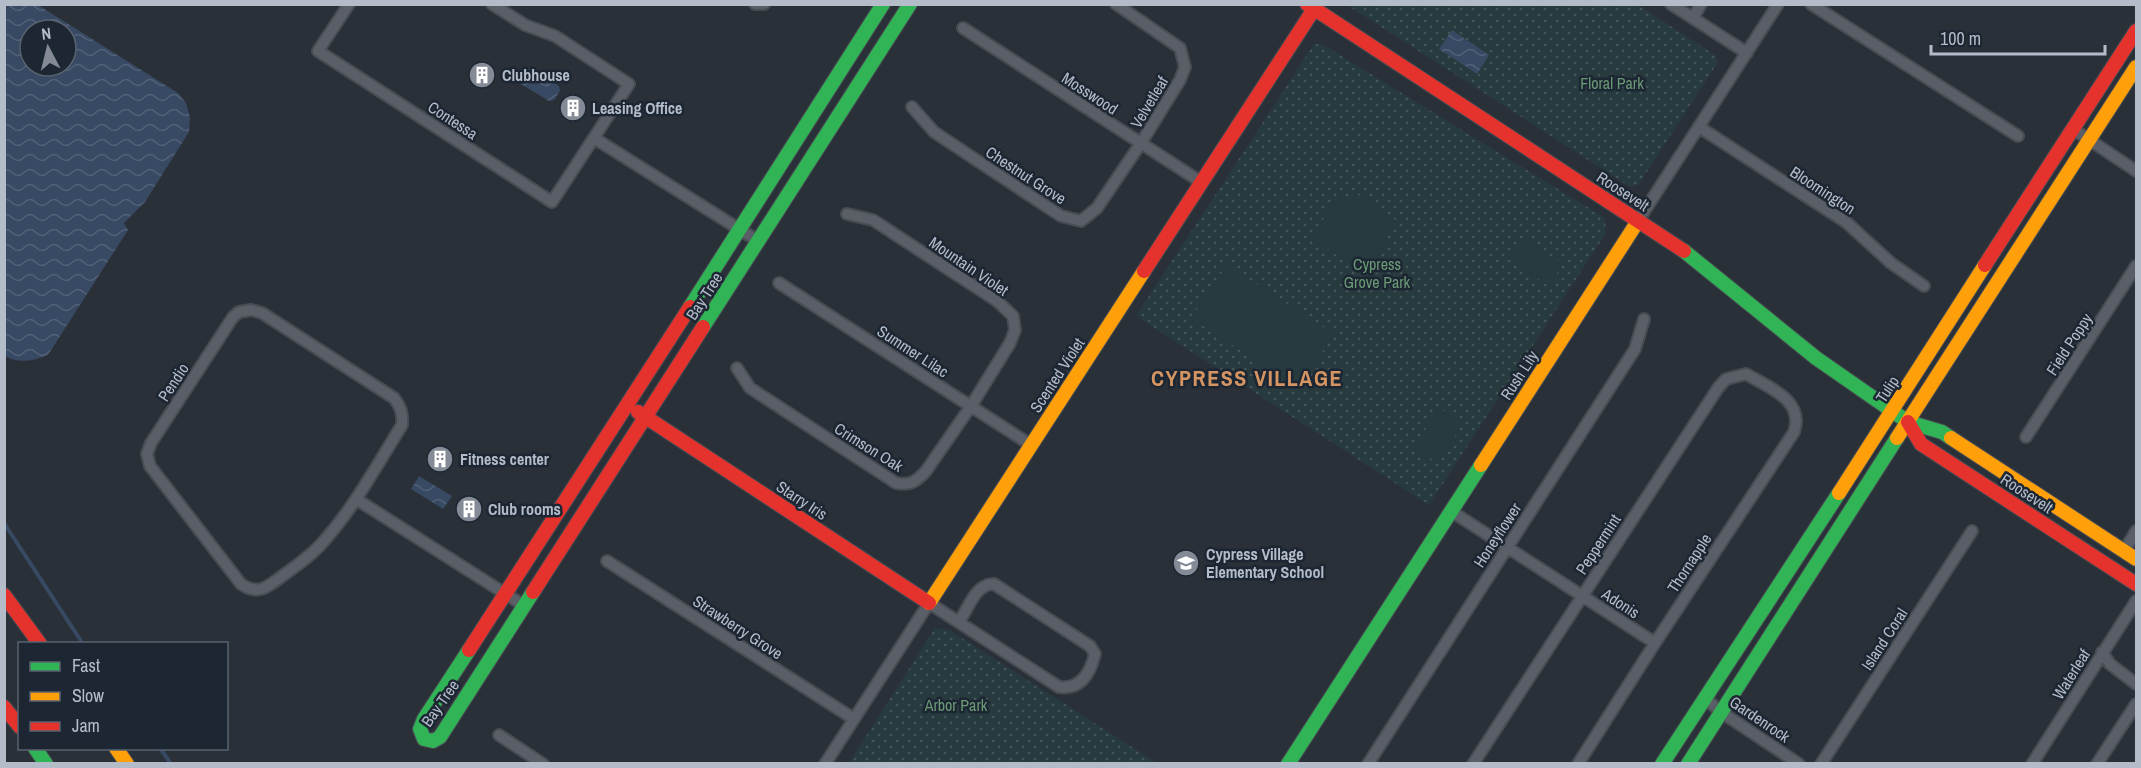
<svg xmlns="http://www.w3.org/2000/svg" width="2141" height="768" viewBox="0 0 2141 768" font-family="'Archivo Narrow',sans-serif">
<defs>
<pattern id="park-dots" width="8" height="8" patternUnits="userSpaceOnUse" patternTransform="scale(1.5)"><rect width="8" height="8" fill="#273a3e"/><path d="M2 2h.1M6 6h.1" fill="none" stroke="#445559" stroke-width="1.8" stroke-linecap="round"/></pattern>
<pattern id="water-waves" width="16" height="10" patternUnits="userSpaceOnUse" patternTransform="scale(1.5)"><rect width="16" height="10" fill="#384963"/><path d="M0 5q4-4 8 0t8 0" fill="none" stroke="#526178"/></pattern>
</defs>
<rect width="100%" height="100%" fill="#2a3038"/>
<path fill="url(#park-dots)" d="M1347,5H1638L1715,55L1718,62L1639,184L1630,187Z
M1314,44H1322L1605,218L1606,233L1429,505L1136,316Z
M935,628L949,630L1157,763H849Z"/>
<path fill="#273a3e" d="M1356,195C1378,197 1380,211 1397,221L1371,266L1358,269L1314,240C1327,218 1323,198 1356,195Z
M1522,238L1563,264L1549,286L1508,259Z
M1227,265L1334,334L1299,388L1191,318Z
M1439,408L1463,423L1438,463L1414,448Z"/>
<path fill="url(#water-waves)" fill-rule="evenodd" d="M4,5H38L178,93L186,103L190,117L189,132L145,202L124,223L128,230L48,355C34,361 18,364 5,356ZM30,30H66V66H30Z
M1452,30L1489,55L1477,74L1439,49Z
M531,68L559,86L560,91L554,100L549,101L521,84L522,81L520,78L526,69Z
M419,476L452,496L443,509L411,489Z"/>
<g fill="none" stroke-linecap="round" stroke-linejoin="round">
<path stroke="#384963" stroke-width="4" d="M4,523L83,644
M160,748L171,764"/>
<defs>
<path id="street" d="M349,4L318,51L552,202L629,84L555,36L525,25L492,4
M755,4H764
M1671,4L1747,53
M1811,4L2018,136
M1693,18L1701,4
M963,28L1201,182
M912,107L934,132L1061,216L1081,221L1097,208L1141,143L1180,80L1185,67L1180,48L1116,4
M1699,127L1846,222L1891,263L1924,286
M2073,129L2136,171
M594,138L758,241
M1638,221L1778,4
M779,283L1031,445
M251,310L262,313L394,398C401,407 403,414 402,425C377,465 355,506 324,541C313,554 299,564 285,574C269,585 260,597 241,584L150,466L147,454L151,443L233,317L239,312Z
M737,368L750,388L896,483C910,486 917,481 926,471L971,406L1010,343L1015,330L1013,316L997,301L873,220L847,214
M2026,437L2136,266
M356,499L523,605
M1451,511L1655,643
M2124,551L2136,531
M607,561L854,719
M2102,652L2110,664L2136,684
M1705,698L1721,712L1799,764
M499,735L543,764
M825,764L929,603L1059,687C1080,690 1090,674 1095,654L1090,646L994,584C976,583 968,609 959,622
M1368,764L1635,349L1644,319
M1473,764L1718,388L1726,379L1746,374C1768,387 1805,400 1794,432L1655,643L1578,764
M1821,764L1972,531
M2032,764L2136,601
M2097,764L2136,704"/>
<path id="fast" d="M1684,251L1816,358L1908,422L1942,432L1951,438
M690,307L883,4
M703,327L910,4
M469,650L424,719L420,729L424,739L433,741L440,737L533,592
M35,748L46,764
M1288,764L1481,465
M1662,764L1839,493
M1688,764L1897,438"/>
<path id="slow" d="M1897,438L2136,67
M1951,438L2136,559
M1481,465L1638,221
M1839,493L1985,265
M929,603L1144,271
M116,748L127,764"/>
<path id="jam" d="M1307,4L1684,251
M1985,265L2136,31
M1144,271L1314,9
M638,412L929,603
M1908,422L1921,444L2136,584
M533,592L703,327
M4,595L40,644
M469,650L690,307
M4,707L20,727"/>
</defs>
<use href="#street" stroke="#484c53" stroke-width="14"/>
<use href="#fast" stroke="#484c53" stroke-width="16"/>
<use href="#slow" stroke="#484c53" stroke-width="16"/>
<use href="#jam" stroke="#484c53" stroke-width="16"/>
<use href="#street" stroke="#5a5e66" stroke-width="10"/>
<use href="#fast" stroke="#30b455" stroke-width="14"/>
<use href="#slow" stroke="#ff9f0a" stroke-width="14"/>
<use href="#jam" stroke="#e5322d" stroke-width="14"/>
</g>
<defs>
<symbol id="building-disc" viewBox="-11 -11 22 22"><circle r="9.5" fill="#848b96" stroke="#1d2633"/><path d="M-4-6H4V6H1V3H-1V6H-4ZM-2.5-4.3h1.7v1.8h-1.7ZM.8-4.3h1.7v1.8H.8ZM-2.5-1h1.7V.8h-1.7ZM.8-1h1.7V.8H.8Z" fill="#fff"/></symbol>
<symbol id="school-disc" viewBox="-11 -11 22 22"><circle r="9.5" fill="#848b96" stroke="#1d2633"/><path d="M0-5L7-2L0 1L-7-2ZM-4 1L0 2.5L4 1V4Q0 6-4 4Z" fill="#fff"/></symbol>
</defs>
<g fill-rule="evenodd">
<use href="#building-disc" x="467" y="60" width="30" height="30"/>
<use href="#building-disc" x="558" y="93" width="30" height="30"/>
<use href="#building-disc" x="425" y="444" width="30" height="30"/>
<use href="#building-disc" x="454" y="494" width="30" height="30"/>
<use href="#school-disc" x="1171" y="548" width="30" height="30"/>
</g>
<g text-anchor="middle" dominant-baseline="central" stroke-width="5" stroke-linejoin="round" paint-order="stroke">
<g font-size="16" font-weight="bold" fill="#b4bcc9" stroke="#1d2633" text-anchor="start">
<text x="502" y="75">Clubhouse</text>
<text x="592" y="108">Leasing Office</text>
<text x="460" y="459">Fitness center</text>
<text x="488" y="509">Club rooms</text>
<text x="1206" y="554">Cypress Village<tspan x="1206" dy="18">Elementary School</tspan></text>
</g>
<g font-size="16" fill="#6b9a76" stroke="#1d2633">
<text x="1612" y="83">Floral Park</text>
<text x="1377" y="264">Cypress<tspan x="1377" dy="18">Grove Park</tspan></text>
<text x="956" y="705">Arbor Park</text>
</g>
<g font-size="16" fill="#b4bcc9" stroke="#1d2633">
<text transform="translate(1090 93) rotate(33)">Mosswood</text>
<text transform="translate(1149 102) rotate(-59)">Velvetleaf</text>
<text transform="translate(453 120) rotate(33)">Contessa</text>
<text transform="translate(1026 175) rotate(33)">Chestnut Grove</text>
<text transform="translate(1823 190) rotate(33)">Bloomington</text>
<text transform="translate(1623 191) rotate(33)">Roosevelt</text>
<text transform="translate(969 266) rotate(34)">Mountain Violet</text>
<text transform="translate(704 296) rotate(-57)">Bay Tree</text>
<text transform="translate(2069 344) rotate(-57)">Field Poppy</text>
<text transform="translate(913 351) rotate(33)">Summer Lilac</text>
<text transform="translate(1057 375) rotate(-57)">Scented Violet</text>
<text transform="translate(1519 375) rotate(-57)">Rush Lily</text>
<text transform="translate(173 382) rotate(-57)">Pendio</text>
<text transform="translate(1887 389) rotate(-57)">Tulip</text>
<text transform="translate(869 447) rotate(32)">Crimson Oak</text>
<text transform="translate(2027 493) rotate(33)">Roosevelt</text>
<text transform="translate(802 500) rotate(33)">Starry Iris</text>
<text transform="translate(1497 535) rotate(-57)">Honeyflower</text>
<text transform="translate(1598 544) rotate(-57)">Peppermint</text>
<text transform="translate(1689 563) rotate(-57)">Thornapple</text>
<text transform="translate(1621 603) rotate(33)">Adonis</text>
<text transform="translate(738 627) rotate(33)">Strawberry Grove</text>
<text transform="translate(1884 639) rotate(-57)">Island Coral</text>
<text transform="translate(2071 674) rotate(-58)">Waterleaf</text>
<text transform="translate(440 703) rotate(-55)">Bay Tree</text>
<text transform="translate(1760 719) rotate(34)">Gardenrock</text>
</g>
<g font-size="22" font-weight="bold" letter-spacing="1.5" fill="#d59563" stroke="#1d2633">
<text x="1247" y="378">CYPRESS VILLAGE</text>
</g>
</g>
<rect width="2141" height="768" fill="none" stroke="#b4bcc9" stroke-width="12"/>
<rect x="18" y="642" width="210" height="108" fill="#1d2633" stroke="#59626f" stroke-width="1.5"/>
<rect x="30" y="662" width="30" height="9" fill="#30b455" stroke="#59626f" stroke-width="1.5"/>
<text x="72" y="672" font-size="18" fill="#b4bcc9">Fast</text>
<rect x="30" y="692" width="30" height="9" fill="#ff9f0a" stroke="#59626f" stroke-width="1.5"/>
<text x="72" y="702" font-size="18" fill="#b4bcc9">Slow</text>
<rect x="30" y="722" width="30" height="9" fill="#e5322d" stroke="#59626f" stroke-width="1.5"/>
<text x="72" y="732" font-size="18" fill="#b4bcc9">Jam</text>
<g transform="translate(48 48) rotate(353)"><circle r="28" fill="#1d2633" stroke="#59626f" stroke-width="1.5"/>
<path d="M0-4.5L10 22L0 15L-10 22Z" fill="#848b96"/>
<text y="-9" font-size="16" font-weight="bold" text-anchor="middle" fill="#b4bcc9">N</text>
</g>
<path d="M1931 45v9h174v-9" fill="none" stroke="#b4bcc9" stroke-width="3"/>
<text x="1940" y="45" font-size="18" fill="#b4bcc9" stroke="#1d2633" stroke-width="4.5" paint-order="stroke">100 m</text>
</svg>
